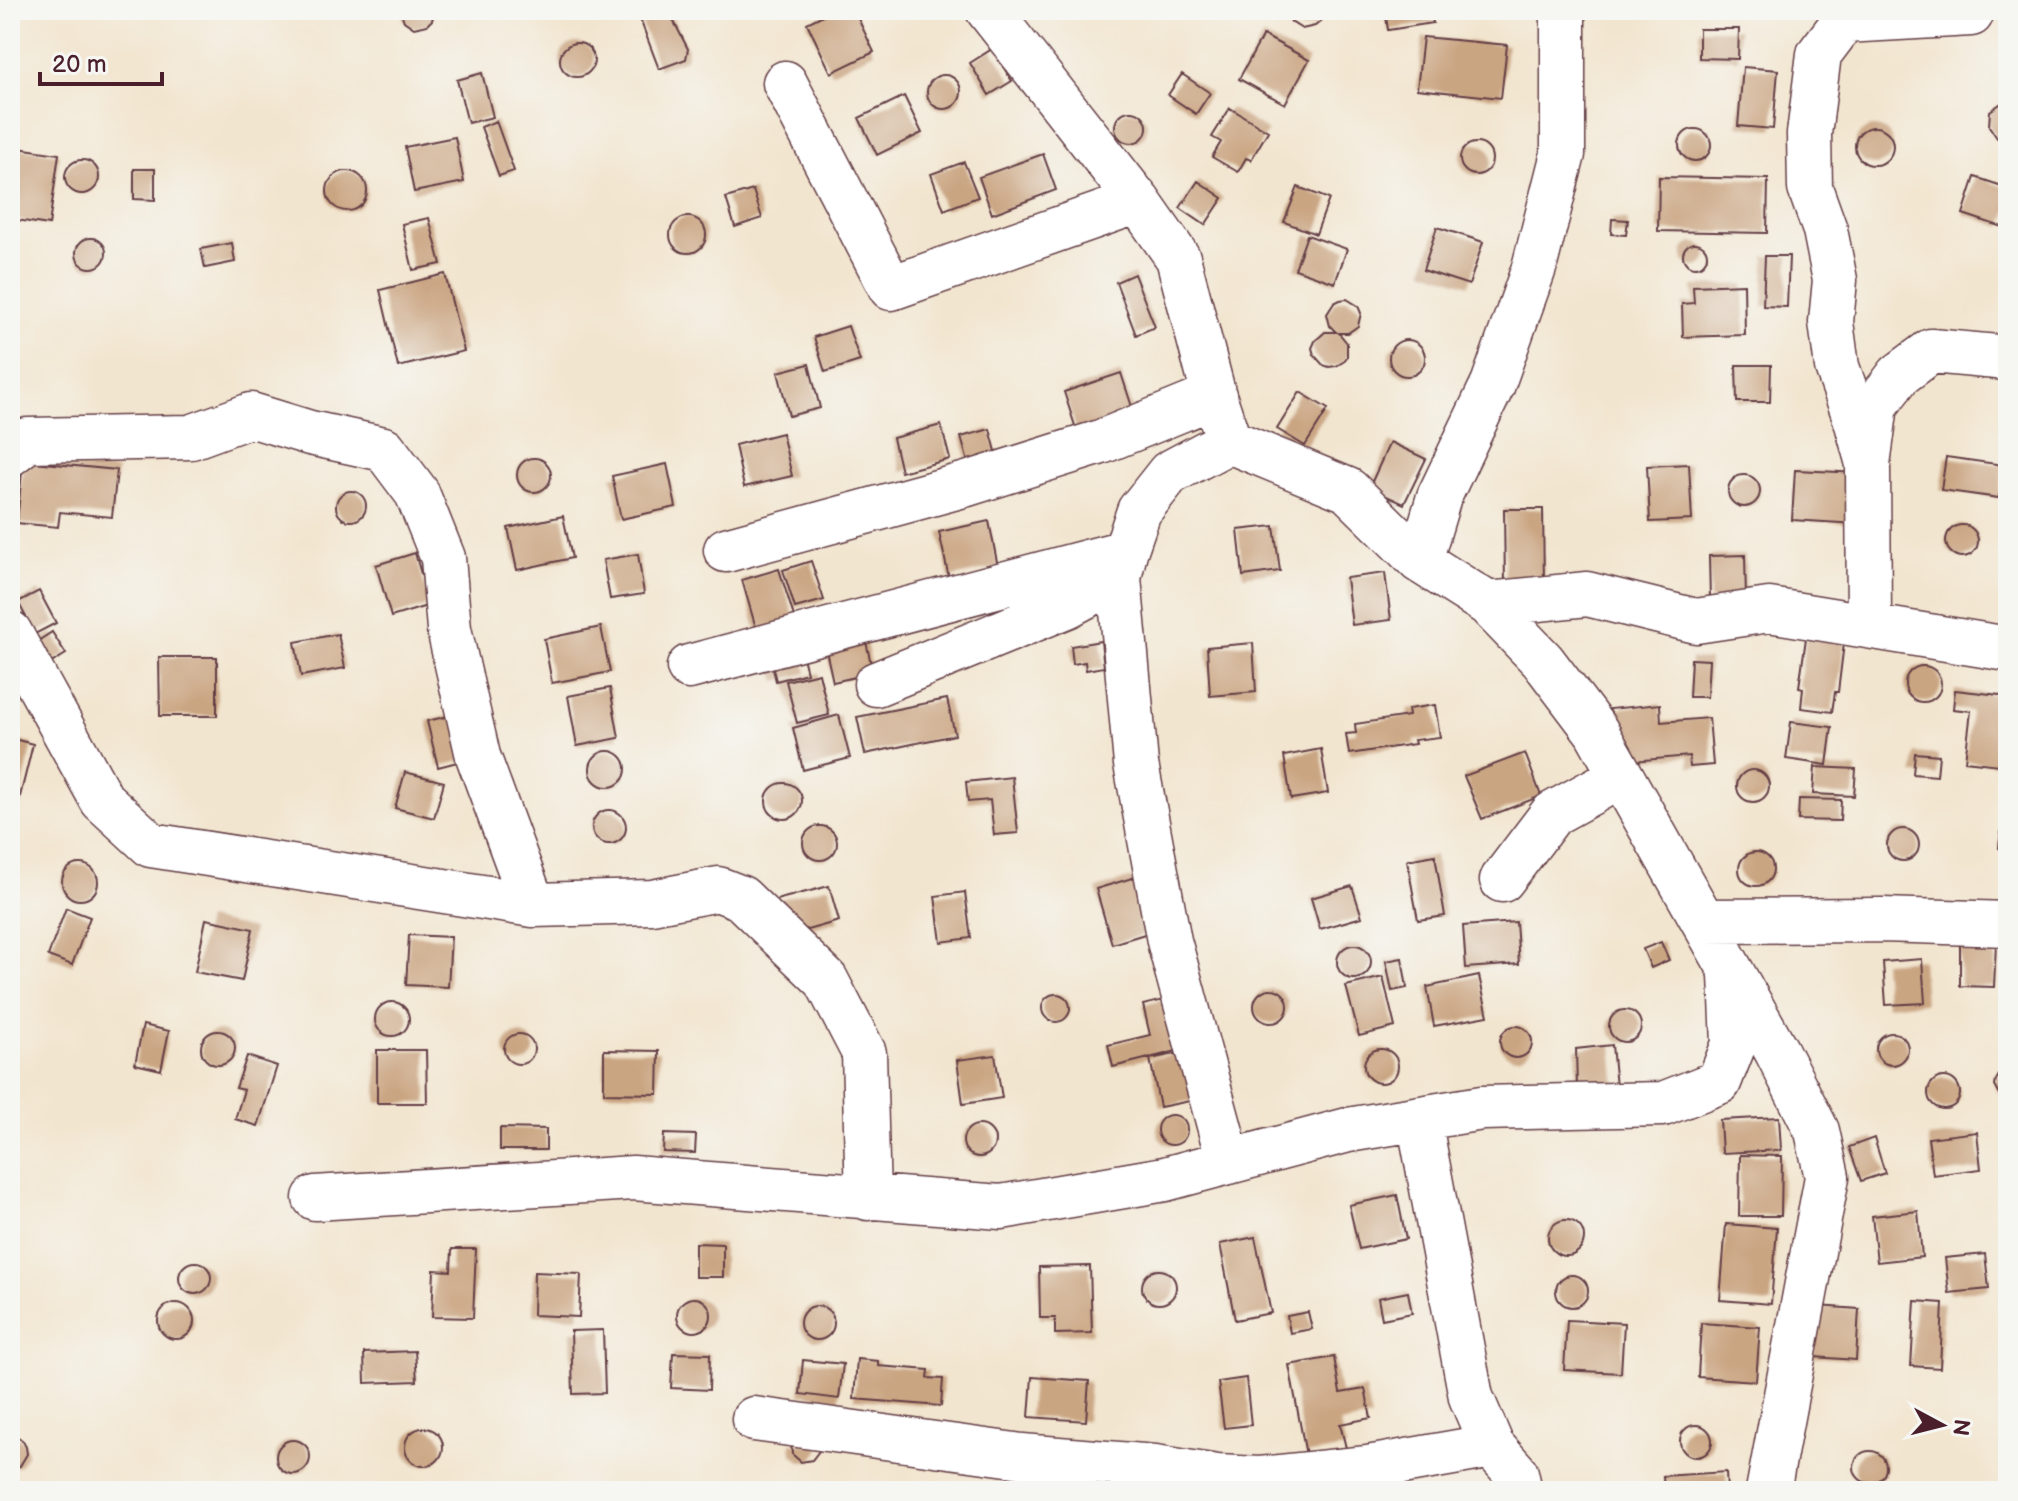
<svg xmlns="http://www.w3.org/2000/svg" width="2018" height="1501" viewBox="0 0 2018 1501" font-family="'Balsamiq Sans',sans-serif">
<rect width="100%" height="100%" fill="#f6f6f2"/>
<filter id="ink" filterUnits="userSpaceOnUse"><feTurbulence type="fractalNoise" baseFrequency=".0125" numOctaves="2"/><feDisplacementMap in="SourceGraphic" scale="16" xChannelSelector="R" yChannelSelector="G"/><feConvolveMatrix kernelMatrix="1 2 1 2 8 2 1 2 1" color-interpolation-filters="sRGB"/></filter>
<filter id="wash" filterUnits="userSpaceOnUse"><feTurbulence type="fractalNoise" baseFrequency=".006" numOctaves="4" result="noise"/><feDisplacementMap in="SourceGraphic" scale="32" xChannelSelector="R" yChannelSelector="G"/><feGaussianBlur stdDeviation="1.8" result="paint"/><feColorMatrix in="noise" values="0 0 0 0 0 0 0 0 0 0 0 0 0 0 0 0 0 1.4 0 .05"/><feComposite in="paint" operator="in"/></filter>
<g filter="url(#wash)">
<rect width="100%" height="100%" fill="#f2e5cf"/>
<g id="blocks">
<path fill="#caa582" d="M10,10H20L15,45H10Z
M400,10H434V14L432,20L427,25L414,28L404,21Z
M663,10H668L688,49L686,59L659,69L640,19Z
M833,10H854L874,52L831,73L807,23Z
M1288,10H1321L1322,15L1320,22L1315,26L1302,29L1291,22Z
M1385,10H1431L1433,23L1388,30Z
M1699,29H1739L1738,59L1699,58Z
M1263,35L1309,60L1285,104L1239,79Z
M1423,37L1507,45L1501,98L1417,89Z
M560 60a17 17 0 1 1 34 0a17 17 0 1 1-34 0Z
M992,49L1012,81L989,95L970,63Z
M1743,67L1778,70L1773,129L1738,126Z
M482,73L493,117L468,123L457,80Z
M1182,74L1210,93L1196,114L1168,95Z
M927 92a17 17 0 1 1 34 0a17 17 0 1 1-34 0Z
M904,96L922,133L877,155L859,118Z
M2003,102H2008V141L1997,138L1989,126L1990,111Z
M1230,108L1268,131L1251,160L1246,158L1238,172L1212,157L1221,142L1212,137Z
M1115 127a16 16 0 1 1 32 0a16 16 0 1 1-32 0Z
M496,121L514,171L499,176L481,127Z
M1855 146a19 19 0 1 1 38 0a19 19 0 1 1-38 0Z
M1679 145a16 16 0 1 1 32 0a16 16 0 1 1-32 0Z
M455,137L464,182L414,192L405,147Z
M1460 159a16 16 0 1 1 32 0a16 16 0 1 1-32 0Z
M18,148L59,154L49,225L10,219V201Z
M1043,154L1056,190L992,214L979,177Z
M65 177a17 17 0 1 1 34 0a17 17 0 1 1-34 0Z
M964,162L978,197L944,210L931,174Z
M134,169H155V200L134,199Z
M327 191a20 20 0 1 1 40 0a20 20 0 1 1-40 0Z
M1659,177L1768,179L1767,233L1658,231Z
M1975,177L2008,188V210L2002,227L1963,214Z
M1198,181L1223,198L1205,225L1180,208Z
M1298,187L1329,199L1316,234L1284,222Z
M753,190L762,218L735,227L726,198Z
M670 235a18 18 0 1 1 36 0a18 18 0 1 1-36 0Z
M429,218L441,264L413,270L402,224Z
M1612,219L1628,220L1626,235L1611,234Z
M1437,227L1483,242L1469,285L1423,270Z
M1307,235L1347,249L1335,283L1295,269Z
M76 253a15 15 0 1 1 30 0a15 15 0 1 1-30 0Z
M232,243L235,262L205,268L201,249Z
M1683 255a12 12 0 1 1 24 0a12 12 0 1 1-24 0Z
M1765,256H1789L1787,307L1763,306Z
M445,274L464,351L398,367L380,290Z
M1134,274L1155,327L1136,335L1116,282Z
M1744,284L1745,335L1683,337L1682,304L1694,303L1693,286Z
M1347,299L1358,306L1361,313L1358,326L1348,333H1339L1347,343V357L1343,362L1336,366L1329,367L1323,365L1314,355L1312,348L1315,341L1325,332H1336L1330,326L1327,314L1334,303L1340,300Z
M848,326L860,361L825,372L814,337Z
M1389 358a18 18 0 1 1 36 0a18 18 0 1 1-36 0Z
M809,364L820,408L789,416L778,372Z
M1736,365H1771L1770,402H1737Z
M1121,373L1134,413L1077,432L1064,392Z
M1300,392L1328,409L1305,446L1277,429Z
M941,425L950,459L901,472L893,438Z
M990,429L997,455L968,462L961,437Z
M782,433L792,476L744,487L735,445Z
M1390,442L1426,459L1404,504L1369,488Z
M1946,457L2004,465L1999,498L1941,490Z
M517 475a17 17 0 1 1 34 0a17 17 0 1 1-34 0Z
M23,461L117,470L112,517L60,512L58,527L17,523Z
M667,464L676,507L621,519L612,476Z
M1689,464L1692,520L1650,522L1647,466Z
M1795,470L1860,473L1857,524L1792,520Z
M1728 491a16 16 0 1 1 32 0a16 16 0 1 1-32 0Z
M336 506a15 15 0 1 1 30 0a15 15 0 1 1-30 0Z
M1504,509H1543L1544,585L1505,586Z
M563,516L572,558L517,570L508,528Z
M989,521L998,567L949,578L939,532Z
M1946 541a16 16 0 1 1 32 0a16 16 0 1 1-32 0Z
M1274,526L1280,571L1243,576L1238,530Z
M415,553L430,605L391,617L376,565Z
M638,554L644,594L610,599L603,560Z
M1745,555L1746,599L1710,600L1709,556Z
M811,561L824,600L795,608L783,570Z
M779,569L796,623L758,635L742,580Z
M1385,573L1391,620L1352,625L1346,578Z
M39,591L56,623L35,634L18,602Z
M601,627L610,672L552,683L544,639Z
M52,632L66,654L51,663L38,641Z
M338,634L345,668L301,676L295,642Z
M865,637L873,673L833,682L825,646Z
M1806,638L1844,643L1838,692H1835L1832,712L1801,708L1803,688L1799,687Z
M1101,641L1104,667L1086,670L1085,662L1073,664L1071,646Z
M1253,643L1256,692L1210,696L1207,647Z
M159,657H217V716H160Z
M803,657L807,673L776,681L772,665Z
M1691,659L1709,660L1707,697H1689Z
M1905 684a18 18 0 1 1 36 0a18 18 0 1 1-36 0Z
M819,673L829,715L797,723L786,681Z
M610,688L619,738L577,746L568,696Z
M1955,690L2008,696V766L1965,761L1971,711L1953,709Z
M947,699L955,735L865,754L857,717Z
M1660,704L1661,722L1709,718L1713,765L1690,767L1689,756L1633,761L1609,709Z
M1435,705L1440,737L1414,740L1415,744L1349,754L1346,734L1356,733L1355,724L1409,716L1408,709Z
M462,713L473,758L438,767L427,721Z
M839,715L850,758L803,770L793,728Z
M1791,722L1832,727L1827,765L1786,759Z
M10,738L33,744L14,821L10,820Z
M1321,749L1328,793L1291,799L1284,756Z
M590 769a18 18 0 1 1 36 0a18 18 0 1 1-36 0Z
M1525,753L1541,796L1482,819L1464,776Z
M1915,753L1939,755L1937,776L1913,774Z
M1815,767L1856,769L1854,796L1813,794Z
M1737 786a16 16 0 1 1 32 0a16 16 0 1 1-32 0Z
M405,772L444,782L434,818L395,808Z
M1012,777L1018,833L994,835L990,800L968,802L966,782Z
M766 801a18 18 0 1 1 36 0a18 18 0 1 1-36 0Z
M2006,791H2008V849L1999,848Z
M1799,799L1841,800L1840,821L1798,820Z
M592 827a17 17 0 1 1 34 0a17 17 0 1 1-34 0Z
M803 843a17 17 0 1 1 34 0a17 17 0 1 1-34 0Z
M1887 845a16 16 0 1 1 32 0a16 16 0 1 1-32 0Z
M1739 869a17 17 0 1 1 34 0a17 17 0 1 1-34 0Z
M1435,855L1445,916L1418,920L1407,860Z
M62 882a18 18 0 1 1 36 0a18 18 0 1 1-36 0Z
M1142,875L1158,930L1112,944L1096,889Z
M829,886L839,921L786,936L776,900Z
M1352,886L1362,917L1320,929L1311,898Z
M965,892L971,938L941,942L935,896Z
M66,908L90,917L72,965L48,956Z
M206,919L253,929L242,981L195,972Z
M1516,922L1519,964L1466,968L1463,926Z
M409,935L451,937L448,987L406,985Z
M1661,942L1669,960L1651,968L1643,949Z
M1960,942L1996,943L1994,987L1960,986Z
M1337 962a17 17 0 1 1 34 0a17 17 0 1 1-34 0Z
M1402,958L1407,988L1392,991L1386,961Z
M1922,959L1925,1003L1886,1005L1883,962Z
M1479,976L1488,1016L1434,1026L1427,987Z
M1383,977L1395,1027L1359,1036L1346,986Z
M1254 1006a17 17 0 1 1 34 0a17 17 0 1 1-34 0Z
M1042 1008a14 14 0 1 1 28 0a14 14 0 1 1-28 0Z
M1176,997L1189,1048L1113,1067L1108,1045L1150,1035L1143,1005Z
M375 1019a17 17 0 1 1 34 0a17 17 0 1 1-34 0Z
M1609 1026a16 16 0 1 1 32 0a16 16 0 1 1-32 0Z
M143,1025L169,1031L161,1070L135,1064Z
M1500 1042a16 16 0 1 1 32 0a16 16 0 1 1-32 0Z
M201 1048a17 17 0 1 1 34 0a17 17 0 1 1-34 0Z
M1876 1049a16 16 0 1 1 32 0a16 16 0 1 1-32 0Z
M504 1049a15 15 0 1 1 30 0a15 15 0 1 1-30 0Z
M1612,1045L1616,1087L1577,1088L1576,1049Z
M1364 1066a17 17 0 1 1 34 0a17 17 0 1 1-34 0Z
M377,1050H426L427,1103H377Z
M604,1050L659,1051L658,1094L604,1093Z
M1185,1052L1195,1100L1160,1107L1150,1059Z
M995,1055L1002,1098L963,1104L957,1060Z
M247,1056L277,1066L258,1126L235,1119L244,1090L236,1088Z
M2008,1070V1101L2001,1097L1995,1086L1996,1080L1999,1075Z
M1928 1093a16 16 0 1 1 32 0a16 16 0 1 1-32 0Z
M1157 1130a15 15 0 1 1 30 0a15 15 0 1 1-30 0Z
M1779,1117L1781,1150L1722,1153L1720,1120Z
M963 1141a16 16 0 1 1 32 0a16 16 0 1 1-32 0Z
M500,1128L546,1129V1150H500Z
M1977,1132L1981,1169L1933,1175L1928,1138Z
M664,1134L696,1135L695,1153L663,1152Z
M1874,1138L1885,1173L1861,1181L1849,1147Z
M1740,1155L1782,1156L1781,1216H1739Z
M1397,1195L1406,1239L1359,1249L1349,1205Z
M1918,1211L1922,1257L1877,1262L1872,1216Z
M1548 1238a18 18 0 1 1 36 0a18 18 0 1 1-36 0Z
M1726,1224L1777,1228L1771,1304L1720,1300Z
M1255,1237L1271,1313L1235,1320L1220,1244Z
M695,1243L723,1244V1277H695Z
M452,1249H476L473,1318L432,1317L434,1270L451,1271Z
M1985,1254L1989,1289L1949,1293L1945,1258Z
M179 1278a16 16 0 1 1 32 0a16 16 0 1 1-32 0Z
M1090,1266L1092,1333L1055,1334V1318H1040L1039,1267Z
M1142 1287a17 17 0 1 1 34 0a17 17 0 1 1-34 0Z
M534,1272L581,1274L579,1317L533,1315Z
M1556 1291a16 16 0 1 1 32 0a16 16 0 1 1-32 0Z
M1408,1292L1412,1313L1382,1319L1378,1298Z
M677 1315a17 17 0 1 1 34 0a17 17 0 1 1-34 0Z
M1915,1301L1943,1303L1940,1368L1911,1366Z
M158 1321a18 18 0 1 1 36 0a18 18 0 1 1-36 0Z
M800 1323a17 17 0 1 1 34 0a17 17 0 1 1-34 0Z
M1817,1306L1859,1309L1856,1360L1814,1357Z
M1308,1312L1312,1329L1290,1333L1287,1316Z
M1567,1320L1624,1323L1621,1373L1564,1370Z
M1701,1323L1760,1327L1756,1381L1698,1377Z
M603,1330L605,1393L573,1394L571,1331Z
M415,1351L417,1381L365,1383L364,1353Z
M673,1353L710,1354L709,1390L671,1388Z
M1334,1357L1340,1393L1365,1389L1371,1418L1340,1424L1346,1448L1306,1455L1289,1365Z
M857,1359L878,1361V1366L929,1370L928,1378L943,1379L941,1406L854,1399Z
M803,1360L843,1364L839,1399L800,1394Z
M1032,1377L1089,1381L1086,1421L1029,1417Z
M1246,1378L1251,1425L1224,1428L1218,1382Z
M1680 1441a16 16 0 1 1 32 0a16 16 0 1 1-32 0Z
M405 1447a19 19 0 1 1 38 0a19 19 0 1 1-38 0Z
M10,1435L18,1437L23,1441L26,1447L27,1454L20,1466L10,1469Z
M276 1457a17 17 0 1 1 34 0a17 17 0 1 1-34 0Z
M791,1443L819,1446V1451L812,1460L801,1462L792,1454Z
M1854 1467a16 16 0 1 1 32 0a16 16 0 1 1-32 0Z
M1726,1472L1727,1491H1664L1663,1476Z"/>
</g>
</g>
<g filter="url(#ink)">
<use href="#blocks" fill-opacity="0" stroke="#633d44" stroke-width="2"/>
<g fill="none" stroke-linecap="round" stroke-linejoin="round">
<defs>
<path id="street" d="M988,10L1138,201L1178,258L1214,396L1229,441L1348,490L1420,561L1488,604L1543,661L1596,731L1777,1052L1817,1131L1827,1177L1768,1491
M1844,10V21L1819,54L1809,134L1810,188L1825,230L1835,280L1831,322L1837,367L1856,420L1868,464
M1844,21L1971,14
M785,83L891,288L1138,201
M1229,441L1169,473L1139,511L1125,552L1119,578L1136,764L1169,941L1229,1162
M10,454L28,440L191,437L251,415L310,433L384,449L417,493L443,558L449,629L478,756L533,905
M726,550L967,484L1101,442L1214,396
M1420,561L1439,497L1493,384L1534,268L1563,154V10
M1488,604L1587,594L1696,621L1769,610L2008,649
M1869,625L1868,464L1876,405L1899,375L1931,351L2008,358
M10,633L102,800L151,845L533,905L652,902L718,889L741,898L826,980L864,1053L868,1198
M689,667L1125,552
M876,684L1067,606L1119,578
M1502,880L1552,814L1621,776
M1703,921L1882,920L2008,924
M315,1198L633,1178L1001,1207L1165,1179L1348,1130L1482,1108L1663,1104L1719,1082L1734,1044L1731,975
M754,1419L1022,1456L1155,1467L1217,1477L1260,1479L1368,1468L1492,1446L1471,1397L1419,1119
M1492,1446L1516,1473L1520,1491"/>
</defs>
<use href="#street" stroke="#633d44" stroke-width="47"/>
<use href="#street" stroke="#fff" stroke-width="44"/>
</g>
</g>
<rect width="2018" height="1501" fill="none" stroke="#f6f6f2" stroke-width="40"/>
<g transform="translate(1942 1425) rotate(97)" stroke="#f6f6f2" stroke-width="6" paint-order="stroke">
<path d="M0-6L14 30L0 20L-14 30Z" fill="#4a1f2b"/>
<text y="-12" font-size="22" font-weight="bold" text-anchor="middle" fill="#4a1f2b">N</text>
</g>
<path d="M40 72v12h122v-12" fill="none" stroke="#4a1f2b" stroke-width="4"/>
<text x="52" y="72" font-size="24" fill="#4a1f2b" stroke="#f6f6f2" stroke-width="6" paint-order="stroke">20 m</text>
</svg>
